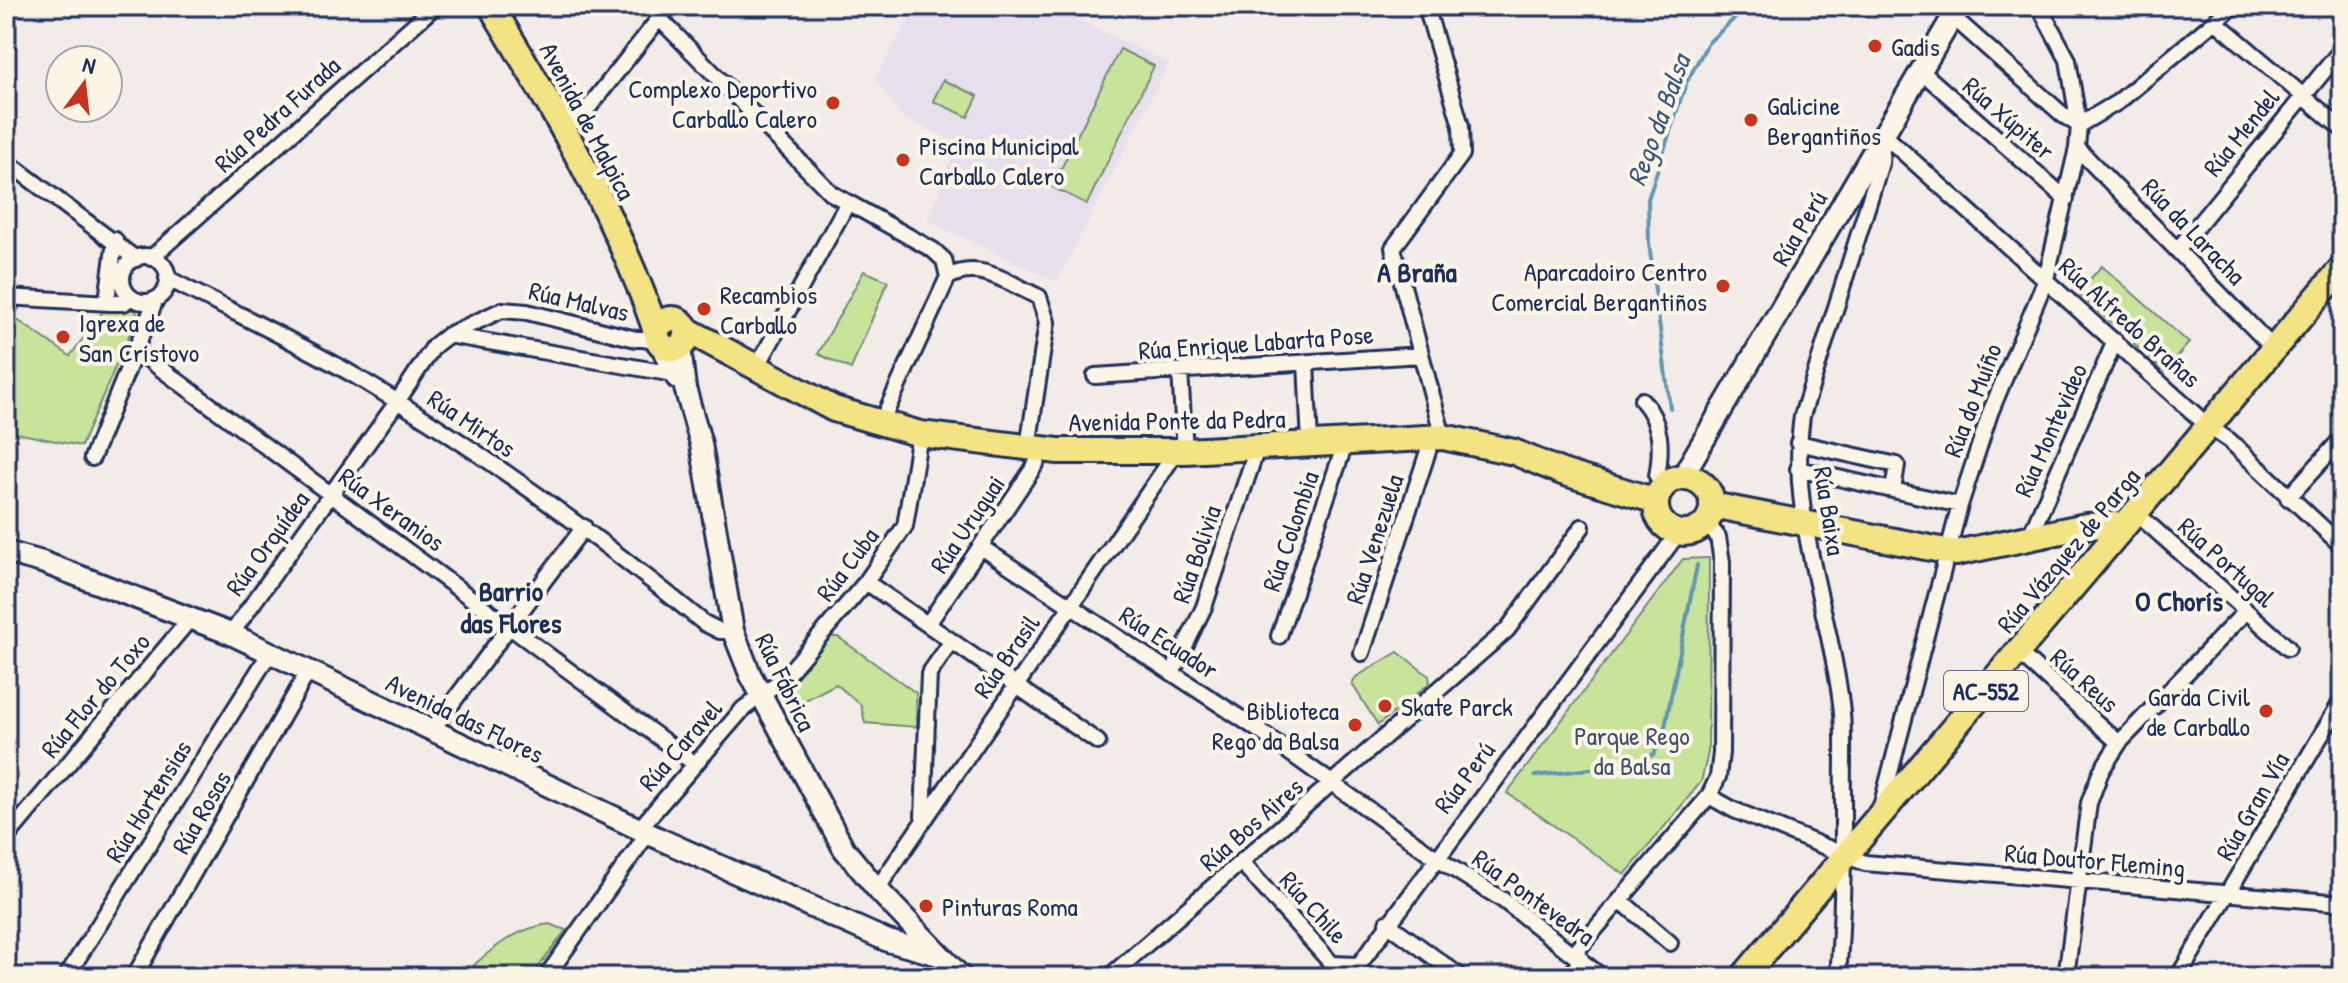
<svg xmlns="http://www.w3.org/2000/svg" width="2348" height="983" viewBox="0 0 2348 983" font-family="'Patrick Hand',sans-serif">
<rect width="100%" height="100%" fill="#f3ebe8"/>
<filter id="ink" filterUnits="userSpaceOnUse"><feTurbulence type="fractalNoise" baseFrequency=".0125" numOctaves="2"/><feDisplacementMap in="SourceGraphic" scale="16" xChannelSelector="R" yChannelSelector="G"/><feConvolveMatrix kernelMatrix="1 2 1 2 8 2 1 2 1" color-interpolation-filters="sRGB"/></filter>
<g filter="url(#ink)">
<path fill="#e8dfec" d="M930,6H1048L1169,63L1057,282L928,221L957,142L902,118L875,78L911,15Z"/>
<path fill="#c8e39a" stroke="#72897c" stroke-width="2" d="M1120,49L1154,66L1087,204L1052,187Z
M943,80L978,96L968,117L933,101Z
M2102,266L2189,343L2164,371L2134,344L2143,333L2122,314L2113,324L2077,293Z
M864,271L888,281L851,369L818,354Z
M6,305L21,306L13,317L70,356L104,310H135L138,315L81,446L6,431Z
M1709,558L1708,753L1701,782L1625,875L1507,793L1683,559Z
M830,637H838L916,693L917,727L865,723L861,705L836,684L794,706L786,687Z
M1398,652L1429,676L1430,683L1378,725L1352,684L1356,677Z
M549,924L566,930L531,977H481L474,965C496,945 519,928 549,924Z"/>
<g fill="none" stroke-linecap="round" stroke-linejoin="round">
<path stroke="#6196b5" stroke-width="4" d="M1670,408L1649,243L1648,199L1686,83L1708,43L1748,6
M1535,776L1637,763L1654,754L1664,732L1697,565"/>
<defs>
<path id="street" d="M1426,6L1461,126L1462,154L1393,248L1443,437
M1953,17L2063,115L2079,125
M659,18L831,193L933,250L944,260L948,277
M2215,21L2342,129
M1921,71L2066,199
M2079,125L2118,102L2233,6
M564,126L582,116L669,6
M1884,135L2208,426L2230,441L2342,546
M2077,148L2274,349
M6,161L136,259
M6,186L11,164
M2179,248L2342,49
M122 279a23 23 0 1 1 46 0a23 23 0 1 1-46 0Z
M151,258L435,6
M948,277C980,260 1008,283 1039,297L1047,322L1028,447
M167,278C230,311 296,341 357,377C479,449 594,533 704,623L720,631H733
M108,293L115,240
M6,297L110,303H124L131,297
M448,335L674,374
M137,351L695,764
M1306,363L1310,444
M757,367L847,204
M1180,371L1185,451
M1095,376L1421,355
M1642,400C1662,423 1662,448 1657,476L1665,484
M880,425L948,277
M1798,443L1897,465L1893,490
M92,458L156,299
M1798,469L1960,505
M2288,498L2342,438
M2135,512L2288,648
M2029,538L2115,341
M981,547L1254,727L1436,858L1503,900L1602,977
M866,582L1098,742
M928,624L1036,464L1041,449
M231,634L397,402L434,346L448,335L502,310L527,312L636,339H657
M1279,636L1346,441
M1362,653L1432,439
M2019,653L2119,743
M1172,673L1204,607L1257,448
M432,730L584,527
M1709,796L1734,810L1865,863L2342,903
M1881,807L1960,505L1990,413L2046,279L2077,148L2079,125L2068,60L2039,6
M923,817L929,674L952,641
M639,829L743,709L785,677L866,582L905,526L920,434
M6,838L190,619
M1242,863L1332,964L1358,965
M877,889L1177,451
M1620,900L1670,943
M1387,923L1461,977
M1574,954L1709,796L1718,777L1721,753L1722,562L1718,537L1706,522
M66,977L271,651
M134,977L309,670
M546,977L648,833
M1109,977L1507,630L1582,527
M1350,977L1679,532
M1570,977L1581,959
M1838,977C1843,916 1843,856 1843,795C1842,765 1845,733 1841,703C1829,607 1788,514 1802,416L1881,163L1883,139
M2066,977L2089,803L2101,771L2119,743L2246,611
M2178,977L2342,700"/>
<path id="secondary" d="M661,345L677,378
M680,347L685,388L701,444L733,631L750,674L844,849L877,889L961,977
M1691,477L1688,467L1959,6
M6,552L42,562L231,634L662,840L888,941L939,955"/>
<path id="primary" d="M491,6C554,110 616,215 656,331
M657 334a15 15 0 1 1 30 0a15 15 0 1 1-30 0Z
M687,330L834,409L920,434L1058,451H1185L1443,437L1514,452L1562,472L1656,501
M1656 505a28 28 0 1 1 56 0a28 28 0 1 1-56 0Z
M1712,505L1956,553L2086,526L2125,524
M1743,977L2342,268"/>
</defs>
<use href="#street" stroke="#1b2f5e" stroke-width="20"/>
<use href="#secondary" stroke="#1b2f5e" stroke-width="26"/>
<use href="#primary" stroke="#1b2f5e" stroke-width="30"/>
<use href="#street" stroke="#fcf5e5" stroke-width="14"/>
<use href="#secondary" stroke="#fcf5e5" stroke-width="20"/>
<use href="#primary" stroke="#f4e382" stroke-width="24"/>
</g>
</g>
<g fill="#c8321e" stroke="#fcf5e5" stroke-width="3">
<circle cx="1875" cy="46" r="8"/>
<circle cx="833" cy="103" r="8"/>
<circle cx="1751" cy="120" r="8"/>
<circle cx="903" cy="160" r="8"/>
<circle cx="1723" cy="286" r="8"/>
<circle cx="704" cy="309" r="8"/>
<circle cx="63" cy="337" r="8"/>
<circle cx="1385" cy="706" r="8"/>
<circle cx="2266" cy="711" r="8"/>
<circle cx="1355" cy="725" r="8"/>
<circle cx="926" cy="906" r="8"/>
</g>
<g text-anchor="middle" dominant-baseline="central" stroke-width="8" stroke-linejoin="round" paint-order="stroke">
<rect fill="#fcf5e5" stroke="#5e6a86" stroke-width="2" x="1944" y="671" width="84" height="40" rx="6"/>
<g font-size="24" font-weight="bold" fill="#1b2f5e">
<text x="1986" y="691">AC-552</text>
</g>
<g font-size="26" fill="#1b2f5e" stroke="#fcf5e5" text-anchor="start">
<text x="1891" y="46">Gadis</text>
<text x="817" y="88" text-anchor="end">Complexo Deportivo<tspan x="817" dy="30">Carballo Calero</tspan></text>
<text x="1767" y="105">Galicine<tspan x="1767" dy="30">Bergantiños</tspan></text>
<text x="919" y="145">Piscina Municipal<tspan x="919" dy="30">Carballo Calero</tspan></text>
<text x="1707" y="271" text-anchor="end">Aparcadoiro Centro<tspan x="1707" dy="30">Comercial Bergantiños</tspan></text>
<text x="720" y="294">Recambios<tspan x="720" dy="30">Carballo</tspan></text>
<text x="79" y="322">Igrexa de<tspan x="79" dy="30">San Cristovo</tspan></text>
<text x="2250" y="696" text-anchor="end">Garda Civil<tspan x="2250" dy="30">de Carballo</tspan></text>
<text x="1401" y="706">Skate Parck</text>
<text x="1339" y="710" text-anchor="end">Biblioteca<tspan x="1339" dy="30">Rego da Balsa</tspan></text>
<text x="942" y="906">Pinturas Roma</text>
</g>
<g font-size="26" fill="#1b2f5e" stroke="#fcf5e5">
<text transform="translate(277 114) rotate(-42)">Rúa Pedra Furada</text>
<text transform="translate(2009 118) rotate(41)">Rúa Xúpiter</text>
<text transform="translate(588 121) rotate(62)">Avenida de Malpica</text>
<text transform="translate(2241 132) rotate(-51)">Rúa Mendel</text>
<text transform="translate(1799 228) rotate(-59)">Rúa Perú</text>
<text transform="translate(2194 231) rotate(46)">Rúa da Laracha</text>
<text transform="translate(579 301) rotate(13)">Rúa Malvas</text>
<text transform="translate(2130 322) rotate(42)">Rúa Alfredo Brañas</text>
<text transform="translate(1256 342) rotate(-4)">Rúa Enrique Labarta Pose</text>
<text transform="translate(1972 400) rotate(-69)">Rúa do Muíño</text>
<text transform="translate(1177 420) rotate(-1)">Avenida Ponte da Pedra</text>
<text transform="translate(472 423) rotate(34)">Rúa Mirtos</text>
<text transform="translate(2050 430) rotate(-66)">Rúa Montevideo</text>
<text transform="translate(392 509) rotate(36)">Rúa Xeranios</text>
<text transform="translate(1830 511) rotate(81)">Rúa Baixa</text>
<text transform="translate(967 524) rotate(-56)">Rúa Uruguai</text>
<text transform="translate(1290 531) rotate(-71)">Rúa Colombia</text>
<text transform="translate(1374 539) rotate(-72)">Rúa Venezuela</text>
<text transform="translate(267 543) rotate(-54)">Rúa Orquídea</text>
<text transform="translate(2068 550) rotate(-50)">Rúa Vázquez de Parga</text>
<text transform="translate(1196 554) rotate(-71)">Rúa Bolivia</text>
<text transform="translate(2227 562) rotate(42)">Rúa Portugal</text>
<text transform="translate(847 564) rotate(-53)">Rúa Cuba</text>
<text transform="translate(1169 642) rotate(33)">Rúa Ecuador</text>
<text transform="translate(1006 656) rotate(-55)">Rúa Brasil</text>
<text transform="translate(2085 680) rotate(42)">Rúa Reus</text>
<text transform="translate(786 682) rotate(64)">Rúa Fábrica</text>
<text transform="translate(95 695) rotate(-50)">Rúa Flor do Toxo</text>
<text transform="translate(465 718) rotate(26)">Avenida das Flores</text>
<text transform="translate(680 745) rotate(-49)">Rúa Caravel</text>
<text transform="translate(1464 777) rotate(-53)">Rúa Perú</text>
<text transform="translate(148 801) rotate(-58)">Rúa Hortensias</text>
<text transform="translate(2252 806) rotate(-60)">Rúa Gran Vía</text>
<text transform="translate(201 812) rotate(-60)">Rúa Rosas</text>
<text transform="translate(1251 824) rotate(-41)">Rúa Bos Aires</text>
<text transform="translate(2095 860) rotate(5)">Rúa Doutor Fleming</text>
<text transform="translate(1534 897) rotate(36)">Rúa Pontevedra</text>
<text transform="translate(1314 907) rotate(48)">Rúa Chile</text>
</g>
<g font-size="26" fill="#3e536a" stroke="#fcf5e5">
<text x="1632" y="735">Parque Rego<tspan x="1632" dy="30">da Balsa</tspan></text>
</g>
<g font-size="28" font-style="italic" fill="#385a82" stroke="#fcf5e5">
<text transform="translate(1658 120) rotate(-70)">Rego da Balsa</text>
</g>
<g font-size="28" font-weight="bold" fill="#1b2f5e" stroke="#fcf5e5">
<text x="1417" y="272">A Braña</text>
<text x="511" y="591">Barrio<tspan x="511" dy="32">das Flores</tspan></text>
<text x="2179" y="601">O Chorís</text>
</g>
</g>
<rect width="2348" height="983" fill="none" stroke="#fcf5e5" stroke-width="32"/>
<rect x="16" y="16" width="2316" height="951" fill="none" stroke="#1b2f5e" stroke-width="3" filter="url(#ink)"/>
<g transform="translate(84 84) rotate(15)"><circle r="38" fill="#fcf5e5" stroke="#a2a6af" stroke-width="2"/>
<path d="M0-6L14 30L0 20L-14 30Z" fill="#c8321e"/>
<text y="-12" font-size="22" font-weight="bold" text-anchor="middle" fill="#1b2f5e">N</text>
</g>
</svg>
